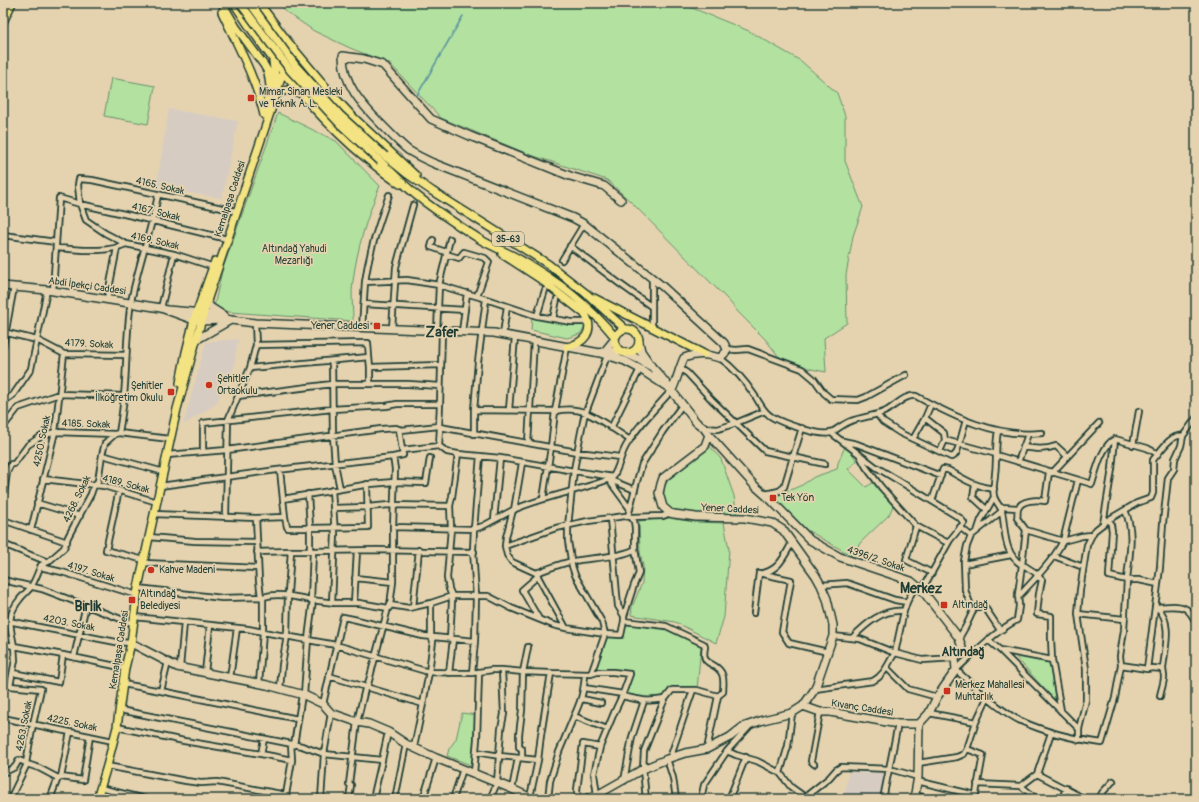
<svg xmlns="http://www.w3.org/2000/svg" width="1199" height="802" viewBox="0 0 1199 802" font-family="Pangolin,sans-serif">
<rect width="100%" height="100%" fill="#e5d3b0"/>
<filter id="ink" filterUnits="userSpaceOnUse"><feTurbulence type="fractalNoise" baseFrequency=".025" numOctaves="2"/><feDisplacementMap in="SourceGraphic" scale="8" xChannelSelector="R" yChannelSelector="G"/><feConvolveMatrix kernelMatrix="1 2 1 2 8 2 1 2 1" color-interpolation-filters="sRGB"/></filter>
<g filter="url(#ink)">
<path fill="#d6ccc2" d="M169,109L238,121L222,198L156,188Z
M238,339L234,367L216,404L183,425L206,342Z
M848,772L885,773L881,799H844Z"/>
<path fill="#b2e1a0" stroke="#688f6a" d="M281,3H680L749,31L801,61L837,93L845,116V161L863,207L853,236L846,275L847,323L824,338L826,372L811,369L779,357L766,340L738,312L729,301L631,202L607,180L528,154L441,118L390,64L350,48L314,31L285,11Z
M111,78L155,86L148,124L104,116Z
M278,113L336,141L380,186C367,216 357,249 353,281C351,294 353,308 353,321L229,312L214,307L222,271Z
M532,318L586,325L580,334L567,338L531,330Z
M708,444L721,459L734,496L737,517C723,516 684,518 673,511C667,508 664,502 664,496C663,487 666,482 672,477C684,466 700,458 708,444Z
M846,444L857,461L848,469L866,487L874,482L893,506L889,515L861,542L856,549L854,557L807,530L774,497L802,485L814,477L837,469L838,463Z
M668,518L695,522L724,523L729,549L724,617L716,643L675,622L631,615L632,607L642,583L643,566L640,552L639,521Z
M625,623L666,627L701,646L697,690L672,688L664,697L646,698L626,694L630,675L593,673L606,636L624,637Z
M1015,656L1050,662L1056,702Z
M462,713L477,715L473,766L447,756L449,749L456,739Z"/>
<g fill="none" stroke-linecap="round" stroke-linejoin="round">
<path stroke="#5b969c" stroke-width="1.5" d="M416,97L463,16"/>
<defs>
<path id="street" d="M3,235L56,242
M433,240L431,247L446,252
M570,246L620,284L652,307
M56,248C78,249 105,254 126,244
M446,254L459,258L464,252L485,258L489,262L477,296
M562,260L584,224
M214,267L174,254L126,244L105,233L86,220L80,204L78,185L79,179L92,180L236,211
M365,282L407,280L439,285L486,299L537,316L571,322H589
M53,291L59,198L80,204L133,216L227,239
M107,299L117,248
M486,299L478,362L474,410L555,411C565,409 577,409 586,413C601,419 617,432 630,440
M364,304L465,310
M161,308L174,254
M537,316L545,290
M553,319L557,299
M652,327V278
M362,328C363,313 364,297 365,282C369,252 379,223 389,195
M392,329L396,267L413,205
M437,331L439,285L450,239
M3,332L37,340L64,354L126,355
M462,332L467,293
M503,335L507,306
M256,345L368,343L369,357
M3,346L14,287
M727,349L736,350L748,349L802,369L814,379L824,393L831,399L858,400L866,397L906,375
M720,358C734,368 745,381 755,396C760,403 763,412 772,417C782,423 819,436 830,433C837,430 844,423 851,421C862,417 874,416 884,412C894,408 904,394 916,396C954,417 997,438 1042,433
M332,361L333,436L335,464L340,489
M250,368L369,357L370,367
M679,368L687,373L712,400L765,451L793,457L802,428
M370,384V367L441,365
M238,396L332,384H408L440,386
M3,402L13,395L31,369L47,290
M440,404L442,332
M474,410V434
M509,410L515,337
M877,414L883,422L900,433L951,457L954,456L957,452L966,420
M925,418L944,433L945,440L940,451
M3,427L18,408L59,394L124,396
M440,427L577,452L620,457
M611,428L640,369
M704,428L718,429L736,423L765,411
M399,429L402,450
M830,432L876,467L960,518L964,523L950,540L922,590
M119,433L170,439
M913,439L925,418L931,404
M945,440L996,454
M843,441L857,444L941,476
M528,443L534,341
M1133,445L1139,411
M1023,447C1035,449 1045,450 1056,446L1067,456
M203,452V423L332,409L386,406L397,404H440L439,426
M458,454L500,458L574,471L613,477
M102,455L164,472
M167,455L227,450L381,429L396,428L401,430L439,426L440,427L439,446L447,452L458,454L452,497L450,506
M996,455L1092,484C1096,471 1102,445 1115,439L1147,448L1158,454
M480,456L474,529L483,526L513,510L506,537L505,546L556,528L588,521L625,516L631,517L634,521L635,528V549L639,573L634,585L624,616V621
M860,456L866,467L881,487L916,526L948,543
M1018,462L1028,434
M280,470L283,499
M1049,472L1045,501C1038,500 1021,499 1018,509C1017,511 1018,516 1017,518L1026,530L1063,541L1078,480
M1052,473L1099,423
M43,479L104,486L157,502
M608,479L630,509
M608,479L635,490
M975,485L973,497L986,509
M160,486L277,470L393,457L403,455L402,450L439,446
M119,490L106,550L144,560
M308,494L310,528L368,527L367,484
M765,494L779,491L784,487L793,457L825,464
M543,499L551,447L555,411L567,347
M932,501L943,469L948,470C964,479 976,487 994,489
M3,502L7,472L11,464H14L28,445L42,436L55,432L115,434
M37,503L80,516
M1000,507L1018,508
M333,508L368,507L389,505L450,506L451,528L447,578L449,589L452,596V601L450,639
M513,510C545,496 580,491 612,478C619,469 620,456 626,446C638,425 656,408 672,390
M514,510L522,463
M628,516L637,481L642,464L663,431L683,404
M226,517L228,420L250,368L256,345L255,323
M285,517L287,527L288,528H310V551
M631,517L663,516L670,513
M256,518L285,517L283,499L370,484L394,482L426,483L430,458
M610,518L618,606L624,616
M1110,519L1112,531L1109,576L1127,580C1129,556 1135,533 1125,510
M3,520L67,542
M494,520L500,458
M1103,524L1112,469L1115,439
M916,526L906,560L932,573
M393,527L395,469L393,457
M960,527L971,536
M978,529L981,520L994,497
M31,530L55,432L64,354
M1026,530L1022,565L1025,566L1039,575
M149,537L195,541L257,542
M3,544L48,562
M505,546L507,555L512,562L536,573
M313,551L377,550L474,552
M257,552L291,551L288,593L287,636L282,665L280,689
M1054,556L1083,567
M144,563L258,568
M964,564L1011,555
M40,567L62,572L137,595
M759,573L791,580L782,632L789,643L828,652
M763,573C780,569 784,556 792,543
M538,576L522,590L539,619
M355,578L393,582
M3,580L42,589L134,624
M821,585L847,583L895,600L907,602
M138,588L222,598L261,597
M263,597C278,592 296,597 311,600L313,551H291
M1018,597C1034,580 1052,562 1063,541L1082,536L1091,535
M311,600L335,603H359L388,608L370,677L367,687L365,689L357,722L349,784L351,785L349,799
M332,603L335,534L332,490
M354,603L357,551
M390,605L409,608L431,603L452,596H488L511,608L553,625L566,628L605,634L621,635L624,621L666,626L704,644L705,647C701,667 713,660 721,672C725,678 723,686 723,692L718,696L707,749
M413,607L419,550
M1157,607C1166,607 1179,604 1186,609C1191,612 1193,618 1196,622
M389,608L390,605L393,582V527L474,529L473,550L476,596L475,641
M972,608L984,606L1000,630
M1155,608L1157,607C1173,622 1165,648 1163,668C1163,671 1164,674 1164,677C1164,683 1161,690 1160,696
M754,613L759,573
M1078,614L1124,619
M135,617L248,629L263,632V597H261L259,581L256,518L154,514
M3,620L116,642L131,643
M566,628L536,573C548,569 561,563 574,561C589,558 624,557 635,549
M833,636L860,639L895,653L904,611L907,602L916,585
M852,638C866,624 882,609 904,611
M959,638L966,626L973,611L965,590L964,561L967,546L971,536L1002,511
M988,640L1000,650L1079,729
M3,644L14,646C10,625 6,616 20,599C23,595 28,591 31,587C35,581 38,572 41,565L48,562L64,548L68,537L91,494L94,485L98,481L102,455L105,443L115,434L119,433C121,421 123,408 124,396C127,365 126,333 131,302C138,266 151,231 158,195
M1000,650L1052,660L1051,638V616L1037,614L1039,594L1042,580L1040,578L1036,577
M74,657L86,605
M1052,660L1061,711
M1121,665L1147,669L1158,584
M180,667L184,623
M887,668L908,689L937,697
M1147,669L1152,668L1163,669
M13,673L59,682L63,655L125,668
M205,673L210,625
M449,673L453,639
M585,674C584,691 581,701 574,716L607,729
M591,674L605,634L602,622L575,575L572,566L568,541V526L574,470L580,437L584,417L607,356
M329,676L423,704L429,672L433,641L431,637V603
M230,678L237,628
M123,684L161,691L298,719
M259,684L263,632L336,645L429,672L472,673L492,670H502L523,672L551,673L591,674L597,672H613L630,674L622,696C639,700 648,702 665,699L672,690H697L718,696
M584,688L623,694
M815,689L873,681C885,675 888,663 895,653L922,660L955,658
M161,691L168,662
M304,695L308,639L313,600
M987,698C998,706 1009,716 1021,721C1047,733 1074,739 1102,743L1115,698L1121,665L1120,656L1124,630L1127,580H1139L1158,584L1160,567L1163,523L1168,478L1174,469L1175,459L1181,446L1183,436L1196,418
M582,699L601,703
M323,704L343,617L353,619L423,636L475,641L472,673
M120,710L302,746L324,754L382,760L388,732
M929,713L976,722
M3,718L113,741
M117,727L184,741L261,754L264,739
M1079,740V729L1086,700V669L1078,614L1080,590L1087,545L1094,531L1108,520L1137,503L1151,498L1153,493V460C1160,452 1171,433 1183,436
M294,745L302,695
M414,747L423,704
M967,749L983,755L975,799
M727,751L736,755L757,761L780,773L791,787L805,797V798
M476,752L500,756L538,760L530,797
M261,754L292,760
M522,758V749L519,747V735L522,710L523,672L528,647
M670,758L693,690
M667,759L673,778L676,799
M538,760L541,735L551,673
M918,763L957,757L964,754L967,749L976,722L987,698L956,670C975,652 993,633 1017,620L1019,606L1018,594L1022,565C1003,553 1006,532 1002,512C1001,506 995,502 994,496C992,489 995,481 995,474C997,460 995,445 998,431
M27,764L39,768L58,778
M814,764L811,761L820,712
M107,766L186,781L201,783L217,782L286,795L292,760L291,744
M3,773L15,767L19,760L26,763
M474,773L477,739L479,672
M780,773L788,746L792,713
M1037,774L1085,799
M61,777L83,780L90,736
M624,781L632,737L644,701
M917,781L975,795
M977,784L1021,786L1037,774L1051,733
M1021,786L1037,799
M100,788L145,799
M512,789L518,758
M597,795L594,774L600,747L614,713L622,696
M914,795L931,799
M805,797L829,778L836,770L841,767L890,769L918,777
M10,799L27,764L26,763L33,724L41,689L10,686L15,660L14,646L63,655
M50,799L58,778L61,777L70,732
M321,799L324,754L331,713
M373,799L382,760
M395,799L406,744
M423,799L436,758
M453,799L463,769
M490,799L497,783L501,729L504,714L502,670
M548,799L550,781L559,752L574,716
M578,799L577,790L583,744L600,747
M646,799L643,769L644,751L661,708L665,699
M701,799L704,785L727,751L749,727
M729,799L746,757
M883,799L898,724
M1062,799L1066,788
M1099,799L1102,793L1113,781"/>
<path id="secondary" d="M3,286L47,290L161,308L194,320L201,321L221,320
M207,301L210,307L224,316
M167,310L203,313L231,320L255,323L494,333L600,353L605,351L622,352
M196,340L229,321
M639,342L641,351L652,367L661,377L696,422L704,428L709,435L754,485L772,501L810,540L840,557L911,581L922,590L959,638L962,648L955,658L956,670L937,697L929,713L919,724
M605,351L614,340
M600,353L625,361L640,369L672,390C677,380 679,369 684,358C699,353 705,354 720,358L726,352L727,349L724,343L662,286L584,224L573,218L433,163C424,159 416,155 408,150C398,142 390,133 381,124C362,105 343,84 343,56L364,59L383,65L431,119L470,136L570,176L604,186L621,200
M625,353L638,359L650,366
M131,643L177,667L267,685L304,695L323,704L331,713L357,722L369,724L388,732L406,744L436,758L512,789L533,799
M803,706L820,712H830L898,724H919
M585,799L597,795L643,769L667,759L685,753L707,749L730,737L743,727L763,720L792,713L803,706L815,689L833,636V625L827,599L821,585L816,576L783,530L772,523L745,518L696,517L674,514L670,513L663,507L659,493L661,484L663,478L705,446L709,435
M914,799L918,777L919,724"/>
<path id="primary" d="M222,3L236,27L264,65L268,72L270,86L265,113
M234,3C267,55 307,105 352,146C368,160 383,173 400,184
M3,8L5,3
M222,12C238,46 256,79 264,115
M3,22L12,3
M288,42L329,91L353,117L416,176
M273,61L275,77L273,88
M276,95C284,89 290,89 300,93
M385,156L406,173L432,191L548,264L588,295L625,329
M380,161C392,172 403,184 416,195C436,211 459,226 481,240C493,247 507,252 519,259C555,279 589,305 615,337
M502,254L539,278L585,314C595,332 584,343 567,347
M594,298L704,354
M615 341a12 12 0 1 1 24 0a12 12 0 1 1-24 0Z
M180,383L186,352L194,320L215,261
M97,799L107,766L117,727L125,668L131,643L138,588L177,409L207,301L276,95L288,53V42L259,3"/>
</defs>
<use href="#street" stroke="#1f3d34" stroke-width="8"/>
<use href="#secondary" stroke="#1f3d34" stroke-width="10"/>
<use href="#primary" stroke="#1f3d34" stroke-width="10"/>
<use href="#street" stroke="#e5d3b0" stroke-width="4.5"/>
<use href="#secondary" stroke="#e5d3b0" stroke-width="7"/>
<use href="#primary" stroke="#f4e382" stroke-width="7"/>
<defs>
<path id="primary-bridge" d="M240,3L290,70L341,125L380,161
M250,3L295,65L340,115L385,156"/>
</defs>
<use href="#primary-bridge" stroke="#1f3d34" stroke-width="10" stroke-linecap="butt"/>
<use href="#primary-bridge" stroke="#f4e382" stroke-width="7"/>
</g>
</g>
<g fill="#c8321e" stroke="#e5d3b0" stroke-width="1.5">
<rect x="247" y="94" width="8" height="8" rx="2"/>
<rect x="373" y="322" width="8" height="8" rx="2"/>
<circle cx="209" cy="385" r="4"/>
<rect x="167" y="388" width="8" height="8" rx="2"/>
<rect x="769" y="494" width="8" height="8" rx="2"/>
<circle cx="151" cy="570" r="4"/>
<rect x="128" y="596" width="8" height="8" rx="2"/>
<rect x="940" y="601" width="8" height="8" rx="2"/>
<rect x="943" y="687" width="8" height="8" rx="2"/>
</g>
<g text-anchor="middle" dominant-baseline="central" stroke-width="3.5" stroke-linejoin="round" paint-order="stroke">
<rect fill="#e5d3b0" stroke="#5a6a59" stroke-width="1" x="492" y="232" width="32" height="14" rx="3"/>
<g font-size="9" font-weight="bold" fill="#1f3d34">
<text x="508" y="239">35-63</text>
</g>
<g font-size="10" fill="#1f3d34" stroke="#e5d3b0" text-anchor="start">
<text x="259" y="92">Mimar Sinan Mesleki<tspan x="259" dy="12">ve Teknik A. L.</tspan></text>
<text x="369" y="326" text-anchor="end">Yener Caddesi</text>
<text x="217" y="379">Şehitler<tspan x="217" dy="12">Ortaokulu</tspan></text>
<text x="163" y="386" text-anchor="end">Şehitler<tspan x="163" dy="12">İlköğretim Okulu</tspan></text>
<text x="781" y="498">Tek Yön</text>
<text x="159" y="570">Kahve Madeni</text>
<text x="140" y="594">Altındağ<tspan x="140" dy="12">Belediyesi</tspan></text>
<text x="952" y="605">Altındağ</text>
<text x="955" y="685">Merkez Mahallesi<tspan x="955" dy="12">Muhtarlık</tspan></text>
</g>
<g font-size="10" fill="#1f3d34" stroke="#e5d3b0">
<text transform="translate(160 186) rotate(13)">4165. Sokak</text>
<text transform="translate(230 199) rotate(-72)">Kemalpaşa Caddesi</text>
<text transform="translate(156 212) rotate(14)">4167. Sokak</text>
<text transform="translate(155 241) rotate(13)">4169. Sokak</text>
<text transform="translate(87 286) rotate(8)">Abdi İpekçi Caddesi</text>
<text transform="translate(89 344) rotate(3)">4179. Sokak</text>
<text transform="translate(86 424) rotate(2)">4185. Sokak</text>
<text transform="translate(42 441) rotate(-78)">4250. Sokak</text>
<text transform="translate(126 484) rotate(15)">4189. Sokak</text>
<text transform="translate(77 499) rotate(-64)">4268. Sokak</text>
<text transform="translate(730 509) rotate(3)">Yener Caddesi</text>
<text transform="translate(876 559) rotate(19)">4396/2. Sokak</text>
<text transform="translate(91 572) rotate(17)">4197. Sokak</text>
<text transform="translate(69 623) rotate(11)">4203. Sokak</text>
<text transform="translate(119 650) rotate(-81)">Kemalpaşa Caddesi</text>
<text transform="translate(862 708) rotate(9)">Kıvanç Caddesi</text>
<text transform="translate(72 723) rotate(12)">4225. Sokak</text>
<text transform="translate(24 726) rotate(-79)">4263. Sokak</text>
</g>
<g font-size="10" fill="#264539" stroke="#e5d3b0">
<text x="294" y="249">Altındağ Yahudi<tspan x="294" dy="12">Mezarlığı</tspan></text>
</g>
<g font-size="12" font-weight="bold" fill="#1f3d34" stroke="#e5d3b0">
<text x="963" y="652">Altındağ</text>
</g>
<g font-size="14" font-weight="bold" fill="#1f3d34" stroke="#e5d3b0">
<text x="442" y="332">Zafer</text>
<text x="921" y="588">Merkez</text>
<text x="88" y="606">Birlik</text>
</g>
</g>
<rect width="1199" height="802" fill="none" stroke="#e5d3b0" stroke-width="16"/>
<rect x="8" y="8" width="1183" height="786" fill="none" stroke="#1f3d34" stroke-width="1.5" filter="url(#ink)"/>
</svg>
